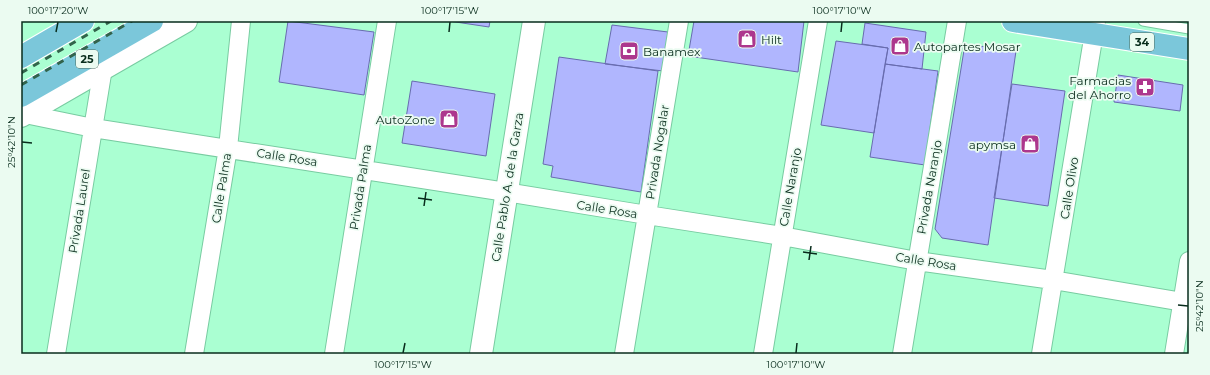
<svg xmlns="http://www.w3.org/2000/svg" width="1210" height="375" viewBox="0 0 1210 375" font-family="Montserrat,sans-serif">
<rect width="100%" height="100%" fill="#aaffd2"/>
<path fill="#b0b6fe" stroke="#686caf" d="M288,21L374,32L364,95L279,82Z
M449,21H490L489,27Z
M694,21H804L798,72L688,56Z
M865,23L926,32L922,69L885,64L888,48L862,44Z
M612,25L668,32L663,71L605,64Z
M836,41L888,48L874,133L821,125Z
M965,44L1016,51L988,245L942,238L935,229Z
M559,57L658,71L641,192L551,177L553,166L543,164Z
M885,64L938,71L925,165L870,157Z
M1118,75L1183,85L1180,111L1114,102Z
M412,81L495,94L486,156L402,143Z
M1012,84L1065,91L1048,206L994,198Z"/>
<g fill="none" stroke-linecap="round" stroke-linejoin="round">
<defs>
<path id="lane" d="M1143,21L1189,29"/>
<path id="street" d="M25,114L93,128L506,192L647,215L782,236L917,261L1053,280L1189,303
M56,354L103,68
M194,354L228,148L241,21
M334,354L387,21
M624,354L679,21
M763,354L818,21
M902,354L957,21
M1041,354L1096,21
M1174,354L1189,261"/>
<path id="secondary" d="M21,116L186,21
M481,354L534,21"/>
<path id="primary" d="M1013,21L1189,49
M21,57L83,21
M21,96L152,21"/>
</defs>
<use href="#lane" stroke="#78cca1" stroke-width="11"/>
<use href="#street" stroke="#78cca1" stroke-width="20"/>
<use href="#secondary" stroke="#78cca1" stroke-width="24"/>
<use href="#primary" stroke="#fff" stroke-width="24"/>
<use href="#lane" stroke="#fff" stroke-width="9"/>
<use href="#street" stroke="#fff" stroke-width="18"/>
<use href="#secondary" stroke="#fff" stroke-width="22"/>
<use href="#primary" stroke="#7bc7da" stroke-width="22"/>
<path stroke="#32634b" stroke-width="3" stroke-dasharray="7 7" stroke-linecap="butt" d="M21,73L111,21
M21,85L132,21"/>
</g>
<path fill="none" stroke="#082c1c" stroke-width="1.5" d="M56,32L58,22M449,32L450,22M841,32L842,22M22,142L32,143M418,198L432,200M424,206L426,192M803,252L817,254M809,260L811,246M1178,305L1188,306M403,353L405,343M796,353L797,343"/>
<defs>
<symbol id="shop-square" viewBox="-11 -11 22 22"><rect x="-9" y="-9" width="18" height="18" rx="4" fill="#ad378d" stroke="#ebfbf1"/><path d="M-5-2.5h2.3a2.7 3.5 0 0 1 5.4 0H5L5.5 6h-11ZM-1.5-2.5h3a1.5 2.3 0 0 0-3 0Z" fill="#fff"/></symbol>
<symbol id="bank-square" viewBox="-11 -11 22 22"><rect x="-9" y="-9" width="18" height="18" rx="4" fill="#ad378d" stroke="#ebfbf1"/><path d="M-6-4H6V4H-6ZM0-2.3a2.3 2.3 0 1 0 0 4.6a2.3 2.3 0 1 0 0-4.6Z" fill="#fff"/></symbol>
<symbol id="pharmacy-square" viewBox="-11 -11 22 22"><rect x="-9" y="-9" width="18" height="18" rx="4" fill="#ad378d" stroke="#ebfbf1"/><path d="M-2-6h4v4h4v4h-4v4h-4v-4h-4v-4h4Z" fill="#fff"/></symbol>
</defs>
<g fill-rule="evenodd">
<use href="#shop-square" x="736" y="28" width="22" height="22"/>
<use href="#shop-square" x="889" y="35" width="22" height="22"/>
<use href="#bank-square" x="618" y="40" width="22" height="22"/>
<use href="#pharmacy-square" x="1134" y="76" width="22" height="22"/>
<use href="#shop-square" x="438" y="108" width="22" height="22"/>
<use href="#shop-square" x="1019" y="133" width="22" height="22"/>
</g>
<g text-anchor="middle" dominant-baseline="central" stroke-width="3.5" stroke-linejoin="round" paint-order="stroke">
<g fill="#ebfbf1" stroke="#4c6a5c" stroke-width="1">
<rect x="1130" y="33" width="24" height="18" rx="3"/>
<rect x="76" y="50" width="22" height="18" rx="3"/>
</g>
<g font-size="11" font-weight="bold" fill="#082c1c">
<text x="1142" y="42">34</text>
<text x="87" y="59">25</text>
</g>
<g font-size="12" fill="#082c1c" stroke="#ebfbf1" text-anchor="start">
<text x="761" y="39">Hilt</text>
<text x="914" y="46">Autopartes Mosar</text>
<text x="643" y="51">Banamex</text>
<text x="1131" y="80" text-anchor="end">Farmacias<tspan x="1131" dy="14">del Ahorro</tspan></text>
<text x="435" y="119" text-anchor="end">AutoZone</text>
<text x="1016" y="144" text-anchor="end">apymsa</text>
</g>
<g font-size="12" fill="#082c1c" stroke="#ebfbf1">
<text transform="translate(657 152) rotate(-81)">Privada Nogalar</text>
<text transform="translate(287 157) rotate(9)">Calle Rosa</text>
<text transform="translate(360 187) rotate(-81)">Privada Palma</text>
<text transform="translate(507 187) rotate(-81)">Calle Pablo A. de la Garza</text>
<text transform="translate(790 187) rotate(-80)">Calle Naranjo</text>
<text transform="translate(929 187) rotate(-80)">Privada Naranjo</text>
<text transform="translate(221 188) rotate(-81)">Calle Palma</text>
<text transform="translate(1069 188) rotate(-81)">Calle Olivo</text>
<text transform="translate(607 209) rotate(9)">Calle Rosa</text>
<text transform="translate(79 211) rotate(-81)">Privada Laurel</text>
<text transform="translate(926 261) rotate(9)">Calle Rosa</text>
</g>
</g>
<rect width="1210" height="375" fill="none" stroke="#ebfbf1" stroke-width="44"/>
<rect x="22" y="22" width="1166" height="331" fill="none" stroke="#082c1c" stroke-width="1.5"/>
<g font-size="10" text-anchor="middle" fill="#082c1c">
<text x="58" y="14">100°17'20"W</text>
<text x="450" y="14">100°17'15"W</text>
<text x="842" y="14">100°17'10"W</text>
<text transform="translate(11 142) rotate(-90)" y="4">25°42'10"N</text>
<text transform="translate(1199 306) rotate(-90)" y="4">25°42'10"N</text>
<text x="403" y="368">100°17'15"W</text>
<text x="796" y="368">100°17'10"W</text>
</g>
</svg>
